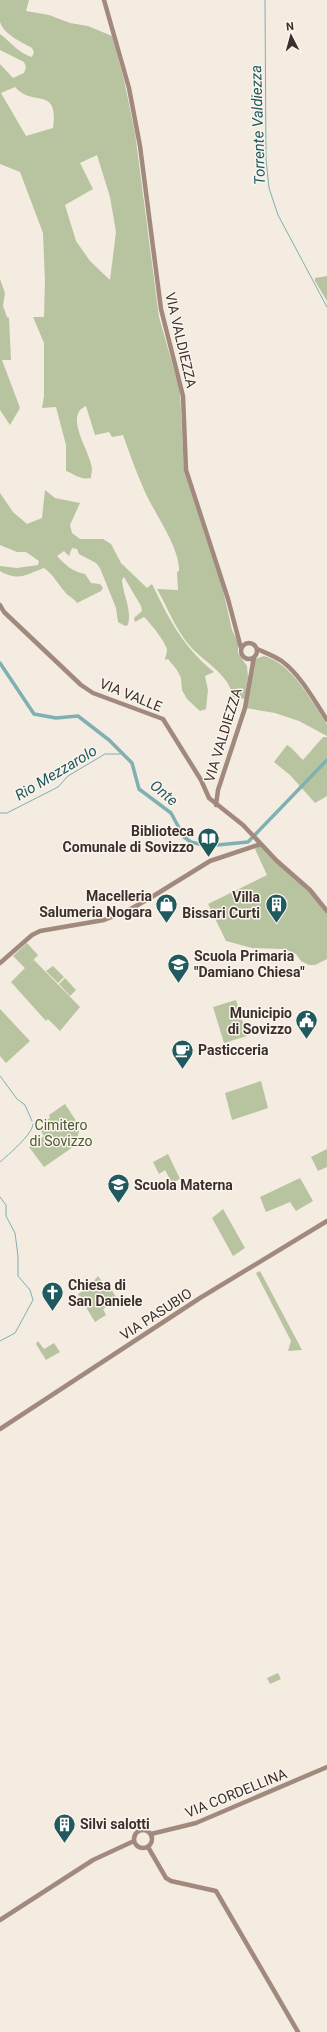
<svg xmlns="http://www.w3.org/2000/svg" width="327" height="2032" viewBox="0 0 327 2032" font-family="Roboto,sans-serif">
<rect width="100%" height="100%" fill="#f4ebe1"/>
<path fill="#b8c4a0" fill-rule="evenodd" d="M0,0H29L26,11L49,15L70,23L88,26L112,36L124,80L135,133L159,317L180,391L184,471L223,590L232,630L238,642V653L247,666L248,677L245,699L233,697C230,675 204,662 190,646C175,629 168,608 157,589L178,590L177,572L179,571C180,548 155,514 145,492C137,474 130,455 123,435L112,437L109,432L95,435L86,406C63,416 91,452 92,469C92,471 91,475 91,478C79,480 75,474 66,471V445L56,407L42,408L44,396V343L33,317H44L45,281L43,233L20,172L0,164V64L13,78L24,73L26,67L24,62L0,50V34C11,42 18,53 32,57L34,52L32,48C22,42 4,35 0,22C0,16 0,7 0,0ZM15,87C33,108 59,85 53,128L26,136L1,93ZM97,155L110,197L116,232L110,280L90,261L76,241L65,205L93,189L80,163Z
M327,276V301L315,281V278Z
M0,279L5,293L3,306L7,317L9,318L11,360H2L20,408L10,425L0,410Z
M45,490L55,498L80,503L70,525L72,533L80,539H103L111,544L121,563L147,588L152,584C169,619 183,647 214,672L205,676L208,690L206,709L200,711L187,699L182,690L181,678L177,670L168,659L165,660C165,657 167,653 167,651C168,645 149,621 144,617L135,622L134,618L142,611L141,606L124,577L122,580C123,595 132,609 128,625L125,626L118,622L116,608L100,568L96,563L79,554L77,549L72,548L69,556L64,551L57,556C65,565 73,572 85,574L91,583L100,584L103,588L101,591L77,603C74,598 69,597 65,592C56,582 56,577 44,568C27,574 19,582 0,571V566L17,568L38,565L39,561L26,552H17L0,545V493L13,512L27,524L42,518Z
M264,656C294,665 310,700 327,724V736L299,721L275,713L246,708L255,659Z
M323,737H327V796L315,803L290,775L274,762L287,745C294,749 297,755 303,760Z
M260,846L311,894L327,914V959L315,965H309L301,961L296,954L284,949L252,948L226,941L208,904L267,875L255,849Z
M27,943L38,955L31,963L34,960L80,1007L60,1031L48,1019L46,1021L11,982L25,968L13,956Z
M53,966L64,977L58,983L46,971Z
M65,978L76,990L70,996L59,984Z
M236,1000L247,1036L224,1043L213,1007Z
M0,1009L30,1041L6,1063L0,1056Z
M261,1081L268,1108L232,1120L225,1093Z
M65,1104L80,1127L78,1129L79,1131L76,1145L44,1167L29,1147L44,1136L40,1129L48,1122L46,1120L50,1118L49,1115Z
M327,1149V1167L318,1171L311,1157Z
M168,1154L180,1179L172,1183L165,1170L159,1174L153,1162Z
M300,1178L313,1201L296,1211L290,1202L266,1212L260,1197Z
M223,1209L245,1248L233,1256L212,1218Z
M260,1271L302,1350L288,1351L291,1341L256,1273Z
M98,1276L106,1287L109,1286L118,1300L103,1309L106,1315L95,1322L78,1294L89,1287Z
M38,1341L44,1349L54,1343L60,1352L46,1360L36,1344Z
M278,1673L281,1679L270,1684L267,1678Z"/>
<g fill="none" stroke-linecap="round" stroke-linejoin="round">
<path stroke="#7fb0b2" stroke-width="1" d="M265,0L266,159L269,188L278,215L327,307
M0,813H7L58,787L68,776L105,754H123
M0,1076L17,1099L25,1105L32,1121
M0,1162C8,1155 33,1134 33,1124
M0,1197L6,1205V1216L15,1233L18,1256V1276L30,1290L33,1300L15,1333L0,1341"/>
<path stroke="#7fb0b2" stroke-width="3.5" d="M0,663L34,714L56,718L78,716L109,740L132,763L139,789L171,813L184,837L191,842L207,846L248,842L327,760"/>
<path stroke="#a18a7d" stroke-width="4.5" d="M104,0L129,88L140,146L161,309L183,396L186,470L228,599L241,648
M0,605L4,612L81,685L93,693L163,719L201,780L209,798L243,825L277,861L310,890L327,911
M241 651a8 8 0 1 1 16 0a8 8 0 1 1-16 0Z
M257,649C266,653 275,656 283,662C301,676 314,700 327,720
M216,805L218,790L245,708L254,657
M0,963L32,935L40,931L104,920L129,910L155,895L210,861L261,844
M0,1429L200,1298L327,1221
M134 1839a9 9 0 1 1 18 0a9 9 0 1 1-18 0Z
M151,1834L196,1823L327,1767
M148,1847L166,1878L171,1881L216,1891L298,2032
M0,1920L93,1860L134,1841"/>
</g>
<defs>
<symbol id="library-pin" viewBox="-11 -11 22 30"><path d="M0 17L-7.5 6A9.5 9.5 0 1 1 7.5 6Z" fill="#1f5a5e" stroke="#fbf5ee"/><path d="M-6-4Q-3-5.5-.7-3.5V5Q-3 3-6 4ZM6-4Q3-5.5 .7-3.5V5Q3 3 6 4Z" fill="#fff"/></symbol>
<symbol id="shop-pin" viewBox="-11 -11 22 30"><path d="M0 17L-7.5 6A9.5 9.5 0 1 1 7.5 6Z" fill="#1f5a5e" stroke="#fbf5ee"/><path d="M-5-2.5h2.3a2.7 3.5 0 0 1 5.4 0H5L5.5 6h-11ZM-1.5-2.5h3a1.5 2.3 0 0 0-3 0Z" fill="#fff"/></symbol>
<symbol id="building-pin" viewBox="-11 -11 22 30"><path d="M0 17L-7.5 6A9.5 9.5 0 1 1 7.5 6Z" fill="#1f5a5e" stroke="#fbf5ee"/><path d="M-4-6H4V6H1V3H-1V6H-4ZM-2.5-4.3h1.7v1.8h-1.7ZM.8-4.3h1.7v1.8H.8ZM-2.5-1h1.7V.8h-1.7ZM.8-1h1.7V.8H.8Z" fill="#fff"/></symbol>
<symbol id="school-pin" viewBox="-11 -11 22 30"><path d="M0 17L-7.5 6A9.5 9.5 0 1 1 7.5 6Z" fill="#1f5a5e" stroke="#fbf5ee"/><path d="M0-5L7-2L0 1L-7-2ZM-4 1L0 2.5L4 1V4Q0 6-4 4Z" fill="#fff"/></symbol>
<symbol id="civic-pin" viewBox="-11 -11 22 30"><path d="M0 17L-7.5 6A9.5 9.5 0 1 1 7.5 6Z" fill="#1f5a5e" stroke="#fbf5ee"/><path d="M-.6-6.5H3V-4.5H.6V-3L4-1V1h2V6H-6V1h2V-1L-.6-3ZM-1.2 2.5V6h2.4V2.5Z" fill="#fff"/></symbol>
<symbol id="cafe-pin" viewBox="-11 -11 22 30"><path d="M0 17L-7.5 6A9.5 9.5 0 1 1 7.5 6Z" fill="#1f5a5e" stroke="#fbf5ee"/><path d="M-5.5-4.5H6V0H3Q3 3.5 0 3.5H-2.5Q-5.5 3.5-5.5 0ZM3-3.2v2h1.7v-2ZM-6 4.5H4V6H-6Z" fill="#fff"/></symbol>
<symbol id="church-pin" viewBox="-11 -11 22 30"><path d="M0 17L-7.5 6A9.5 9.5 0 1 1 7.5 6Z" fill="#1f5a5e" stroke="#fbf5ee"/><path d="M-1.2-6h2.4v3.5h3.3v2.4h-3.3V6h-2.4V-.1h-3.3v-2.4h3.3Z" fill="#fff"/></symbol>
</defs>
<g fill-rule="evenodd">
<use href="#library-pin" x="196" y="826" width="25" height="34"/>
<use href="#shop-pin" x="154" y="892" width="25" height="34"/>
<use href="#building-pin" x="264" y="892" width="25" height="34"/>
<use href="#school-pin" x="166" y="952" width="25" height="34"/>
<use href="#civic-pin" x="294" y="1008" width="25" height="34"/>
<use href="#cafe-pin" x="170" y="1038" width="25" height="34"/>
<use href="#school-pin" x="106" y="1172" width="25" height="34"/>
<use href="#church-pin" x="40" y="1280" width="25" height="34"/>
<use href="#building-pin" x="52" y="1812" width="25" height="34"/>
</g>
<g text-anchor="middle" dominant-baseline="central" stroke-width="3" stroke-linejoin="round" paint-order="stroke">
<g font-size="14" fill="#3b302b" stroke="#fbf5ee">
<text transform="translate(181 340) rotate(77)">VIA VALDIEZZA</text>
<text transform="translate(131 695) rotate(22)">VIA VALLE</text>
<text transform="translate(223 735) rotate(-73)">VIA VALDIEZZA</text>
<text transform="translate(156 1314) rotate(-33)">VIA PASUBIO</text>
<text transform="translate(236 1793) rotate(-22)">VIA CORDELLINA</text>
</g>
<g font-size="14" font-weight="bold" fill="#3b302b" stroke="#fbf5ee" text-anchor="start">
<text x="194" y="831" text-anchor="end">Biblioteca<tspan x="194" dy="16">Comunale di Sovizzo</tspan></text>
<text x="152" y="896" text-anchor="end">Macelleria<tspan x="152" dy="16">Salumeria Nogara</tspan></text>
<text x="260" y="897" text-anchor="end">Villa<tspan x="260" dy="16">Bissari Curti</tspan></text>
<text x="194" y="956">Scuola Primaria<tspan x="194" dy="16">"Damiano Chiesa"</tspan></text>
<text x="292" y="1013" text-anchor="end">Municipio<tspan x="292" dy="16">di Sovizzo</tspan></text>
<text x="198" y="1050">Pasticceria</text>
<text x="134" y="1185">Scuola Materna</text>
<text x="68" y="1285">Chiesa di<tspan x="68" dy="16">San Daniele</tspan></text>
<text x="80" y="1824">Silvi salotti</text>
</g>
<g font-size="14" fill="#4a5a2e" stroke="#fbf5ee">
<text x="61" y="1125">Cimitero<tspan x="61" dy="16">di Sovizzo</tspan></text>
</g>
<g font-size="15" font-style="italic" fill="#1f5a5e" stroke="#fbf5ee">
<text transform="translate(258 125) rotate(-92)">Torrente Valdiezza</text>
<text transform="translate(56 773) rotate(-31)">Rio Mezzarolo</text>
<text transform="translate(164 793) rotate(40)">Onte</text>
</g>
</g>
<g transform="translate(291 36) rotate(354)" stroke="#fbf5ee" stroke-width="3" paint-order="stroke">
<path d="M0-3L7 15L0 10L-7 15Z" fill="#3b302b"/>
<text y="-6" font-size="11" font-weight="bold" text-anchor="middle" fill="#3b302b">N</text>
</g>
</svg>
